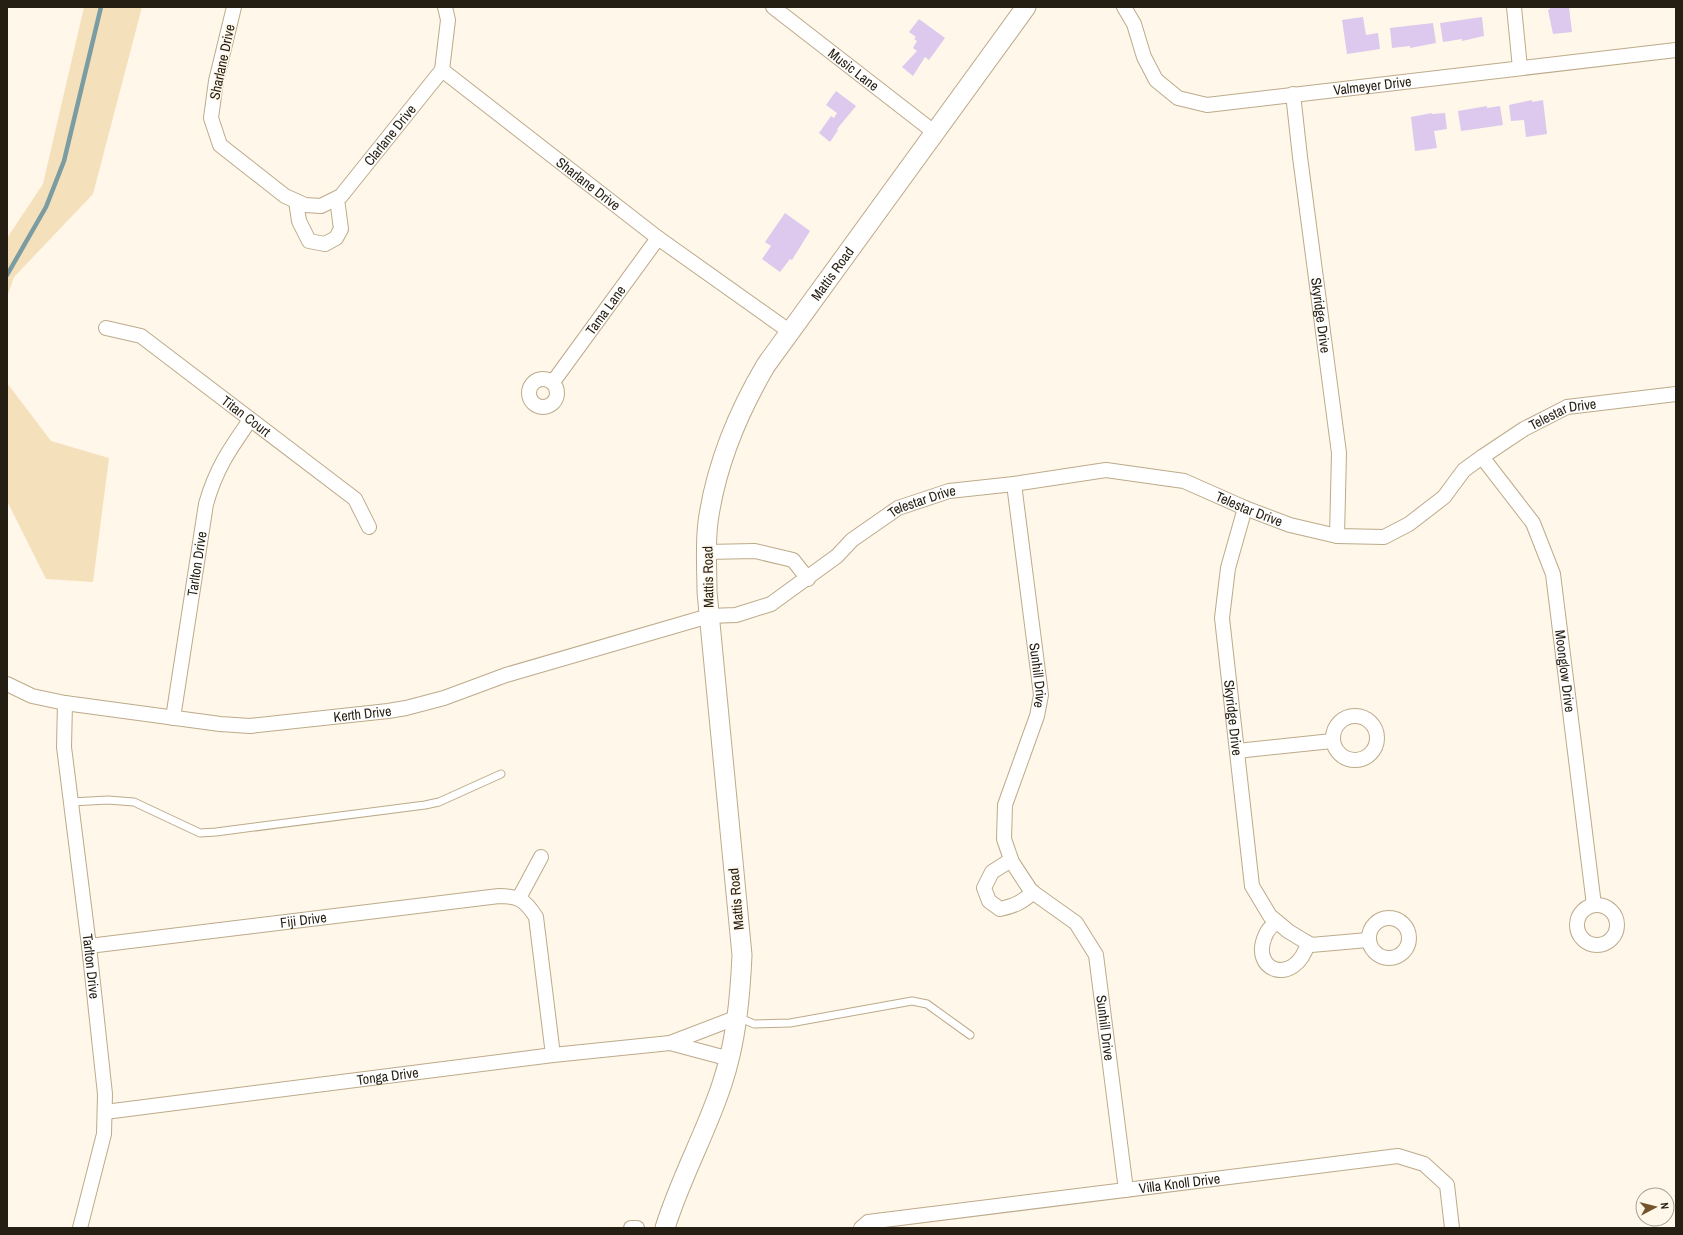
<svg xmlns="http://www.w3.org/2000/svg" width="1683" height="1235" viewBox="0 0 1683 1235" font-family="'Archivo Narrow',sans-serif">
<rect width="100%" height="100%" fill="#fff7e9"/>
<path fill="#f5e0bc" d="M84,7H142L93,194L14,277L7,297V238L43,184Z
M7,383L51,441L109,458L93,582L46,579L7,501Z"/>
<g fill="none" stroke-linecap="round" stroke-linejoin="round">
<path stroke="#7b9da2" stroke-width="4.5" d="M7,275L46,207L64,161L101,7"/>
</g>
<path fill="#ddc8ee" d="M1550,7H1569L1572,32L1553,34L1548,10L1550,9Z
M1363,17L1366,35L1378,33L1380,49L1347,54L1342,20Z
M1482,17L1484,36L1462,41V39L1443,42L1440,23Z
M919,19L945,38L929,60L925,57L913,76L902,67L917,51L913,48L917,41L914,39L916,37L909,32Z
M1433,23L1436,43L1410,48V46L1392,48L1390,28Z
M836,91L856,106L837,129L838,130L830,142L819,133L831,116L834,118L837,113L826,105Z
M1532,100V102L1543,100L1547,134L1526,137L1524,120L1511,121L1509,105Z
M1487,106V108L1500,106L1503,125L1461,131L1458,111Z
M1432,113V114L1445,113L1447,129L1434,131L1437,148L1415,151L1411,117Z
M785,213L810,231L792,260L790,259L780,272L762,259L771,246L765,242Z"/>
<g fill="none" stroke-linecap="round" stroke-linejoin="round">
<defs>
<path id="service" d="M71,802L108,800L134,802L200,833L216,832L425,805L439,802L501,774
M738,1017L754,1024L790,1023L912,1001L927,1004L970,1035"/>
<g id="minor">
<path id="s1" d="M234,7L216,81L211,118L220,145L285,196L305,205L321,206L341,196L442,70"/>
<path id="s2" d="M445,7L448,20L442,70L658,238L789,331"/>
<path id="s3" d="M773,7L934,132"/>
<path id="s4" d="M1124,7L1134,24L1144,57L1156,80L1178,98L1207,105L1676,50"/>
<path d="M1514,7L1520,68"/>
<path id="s5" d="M1293,94L1300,157L1339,453L1337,536"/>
<path d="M296,201L299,221L309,241L325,244L336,238L341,229L337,199"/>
<path id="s6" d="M106,328L141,336L355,499L369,527"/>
<circle cx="543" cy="393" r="14"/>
<path id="s7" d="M553,382L658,238"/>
<path id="s8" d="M1482,457L1533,523L1553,574L1594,905"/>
<path id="s9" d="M1014,484L1041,695L1037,716L1005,805L1004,839L1012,862L1031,891L1076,923L1096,955L1126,1190"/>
<path id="s10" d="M1245,508L1228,568L1222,618L1252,886L1270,916L1288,931L1311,945L1368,940"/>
<path d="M706,552L755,551L793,560L808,579"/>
<path id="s11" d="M7,684L32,696L65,703L220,724L250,726L388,711L406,708L444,698L506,675L709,616L736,615L771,604L837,556L852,540L898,508L949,491L1014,484L1106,470L1184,481L1245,508L1290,525L1337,536L1384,537L1409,524L1444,497L1464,470L1482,457L1524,429L1567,407L1676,394"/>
<path id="s12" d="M65,703L64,747L89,946L105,1094L104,1134L80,1228"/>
<circle cx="1355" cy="738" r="22"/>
<path id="s13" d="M173,718L206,504C216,469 229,450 250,420"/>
<path d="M1237,751L1332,741"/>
<path d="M1011,860L992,872L984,888L989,901L1000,909C1014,906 1023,902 1033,892"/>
<path d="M519,898L541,857"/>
<circle cx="1597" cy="925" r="20"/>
<circle cx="1389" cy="938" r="20"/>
<path d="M1276,922C1273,925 1268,929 1266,934C1248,971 1295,988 1308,943"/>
<path id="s14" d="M89,946L499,896C519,896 525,900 536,917L553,1055"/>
<path d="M670,1043L730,1059"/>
<path id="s15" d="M105,1112L553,1055L670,1043L738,1017"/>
<path d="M631,1228H637"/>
<path id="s16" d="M861,1228L868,1222L1398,1156L1424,1164L1447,1185L1452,1228"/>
</g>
<g id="secondary">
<path id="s17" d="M665,1228C680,1179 706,1133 722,1084C736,1042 740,999 742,955L707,592C707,569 705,545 708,522C716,464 737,414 766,365L1026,7"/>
</g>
</defs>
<use href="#service" stroke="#bdaa8a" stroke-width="9"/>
<use href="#minor" stroke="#bdaa8a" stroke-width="16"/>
<use href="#secondary" stroke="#bdaa8a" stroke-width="21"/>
<use href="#service" stroke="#fff" stroke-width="7"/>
<use href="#minor" stroke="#fff" stroke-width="14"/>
<use href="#secondary" stroke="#fff" stroke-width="19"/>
</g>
<g text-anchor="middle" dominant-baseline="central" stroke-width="3" stroke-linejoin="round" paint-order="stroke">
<g font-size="14" fill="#251e12" stroke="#fff7e9">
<text transform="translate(222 62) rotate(-78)">Sharlane Drive</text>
<text stroke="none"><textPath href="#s3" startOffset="102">Music Lane</textPath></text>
<text stroke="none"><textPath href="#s4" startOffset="305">Valmeyer Drive</textPath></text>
<text stroke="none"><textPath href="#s1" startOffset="363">Clarlane Drive</textPath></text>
<text stroke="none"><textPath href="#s2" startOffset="249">Sharlane Drive</textPath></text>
<text stroke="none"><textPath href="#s17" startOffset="1002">Mattis Road</textPath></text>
<text stroke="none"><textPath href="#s7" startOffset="89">Tama Lane</textPath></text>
<text stroke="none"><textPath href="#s5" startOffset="223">Skyridge Drive</textPath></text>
<text stroke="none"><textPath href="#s11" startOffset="1667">Telestar Drive</textPath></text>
<text stroke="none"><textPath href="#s6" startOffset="168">Titan Court</textPath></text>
<text stroke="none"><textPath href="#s11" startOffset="970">Telestar Drive</textPath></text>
<text stroke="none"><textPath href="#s11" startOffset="1307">Telestar Drive</textPath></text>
<text stroke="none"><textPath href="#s13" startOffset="156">Tarlton Drive</textPath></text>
<text transform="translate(708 577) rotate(-91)">Mattis Road</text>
<text stroke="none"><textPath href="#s8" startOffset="236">Moonglow Drive</textPath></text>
<text stroke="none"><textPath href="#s9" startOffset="193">Sunhill Drive</textPath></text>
<text stroke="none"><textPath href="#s11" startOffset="361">Kerth Drive</textPath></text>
<text stroke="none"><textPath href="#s10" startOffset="213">Skyridge Drive</textPath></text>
<text transform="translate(736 899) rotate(-95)">Mattis Road</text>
<text stroke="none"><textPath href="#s14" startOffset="216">Fiji Drive</textPath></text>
<text stroke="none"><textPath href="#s12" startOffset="265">Tarlton Drive</textPath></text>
<text stroke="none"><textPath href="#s9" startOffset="588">Sunhill Drive</textPath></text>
<text stroke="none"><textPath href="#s15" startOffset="285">Tonga Drive</textPath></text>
<text stroke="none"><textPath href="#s16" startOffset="323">Villa Knoll Drive</textPath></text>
</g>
</g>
<rect width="1683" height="1235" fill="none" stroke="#251e12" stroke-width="16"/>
<g transform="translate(1655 1207) rotate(83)"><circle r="19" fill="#fff7e9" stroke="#a8a093"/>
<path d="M0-3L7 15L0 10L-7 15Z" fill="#75542b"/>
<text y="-6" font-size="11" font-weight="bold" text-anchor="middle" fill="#251e12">N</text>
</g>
</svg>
